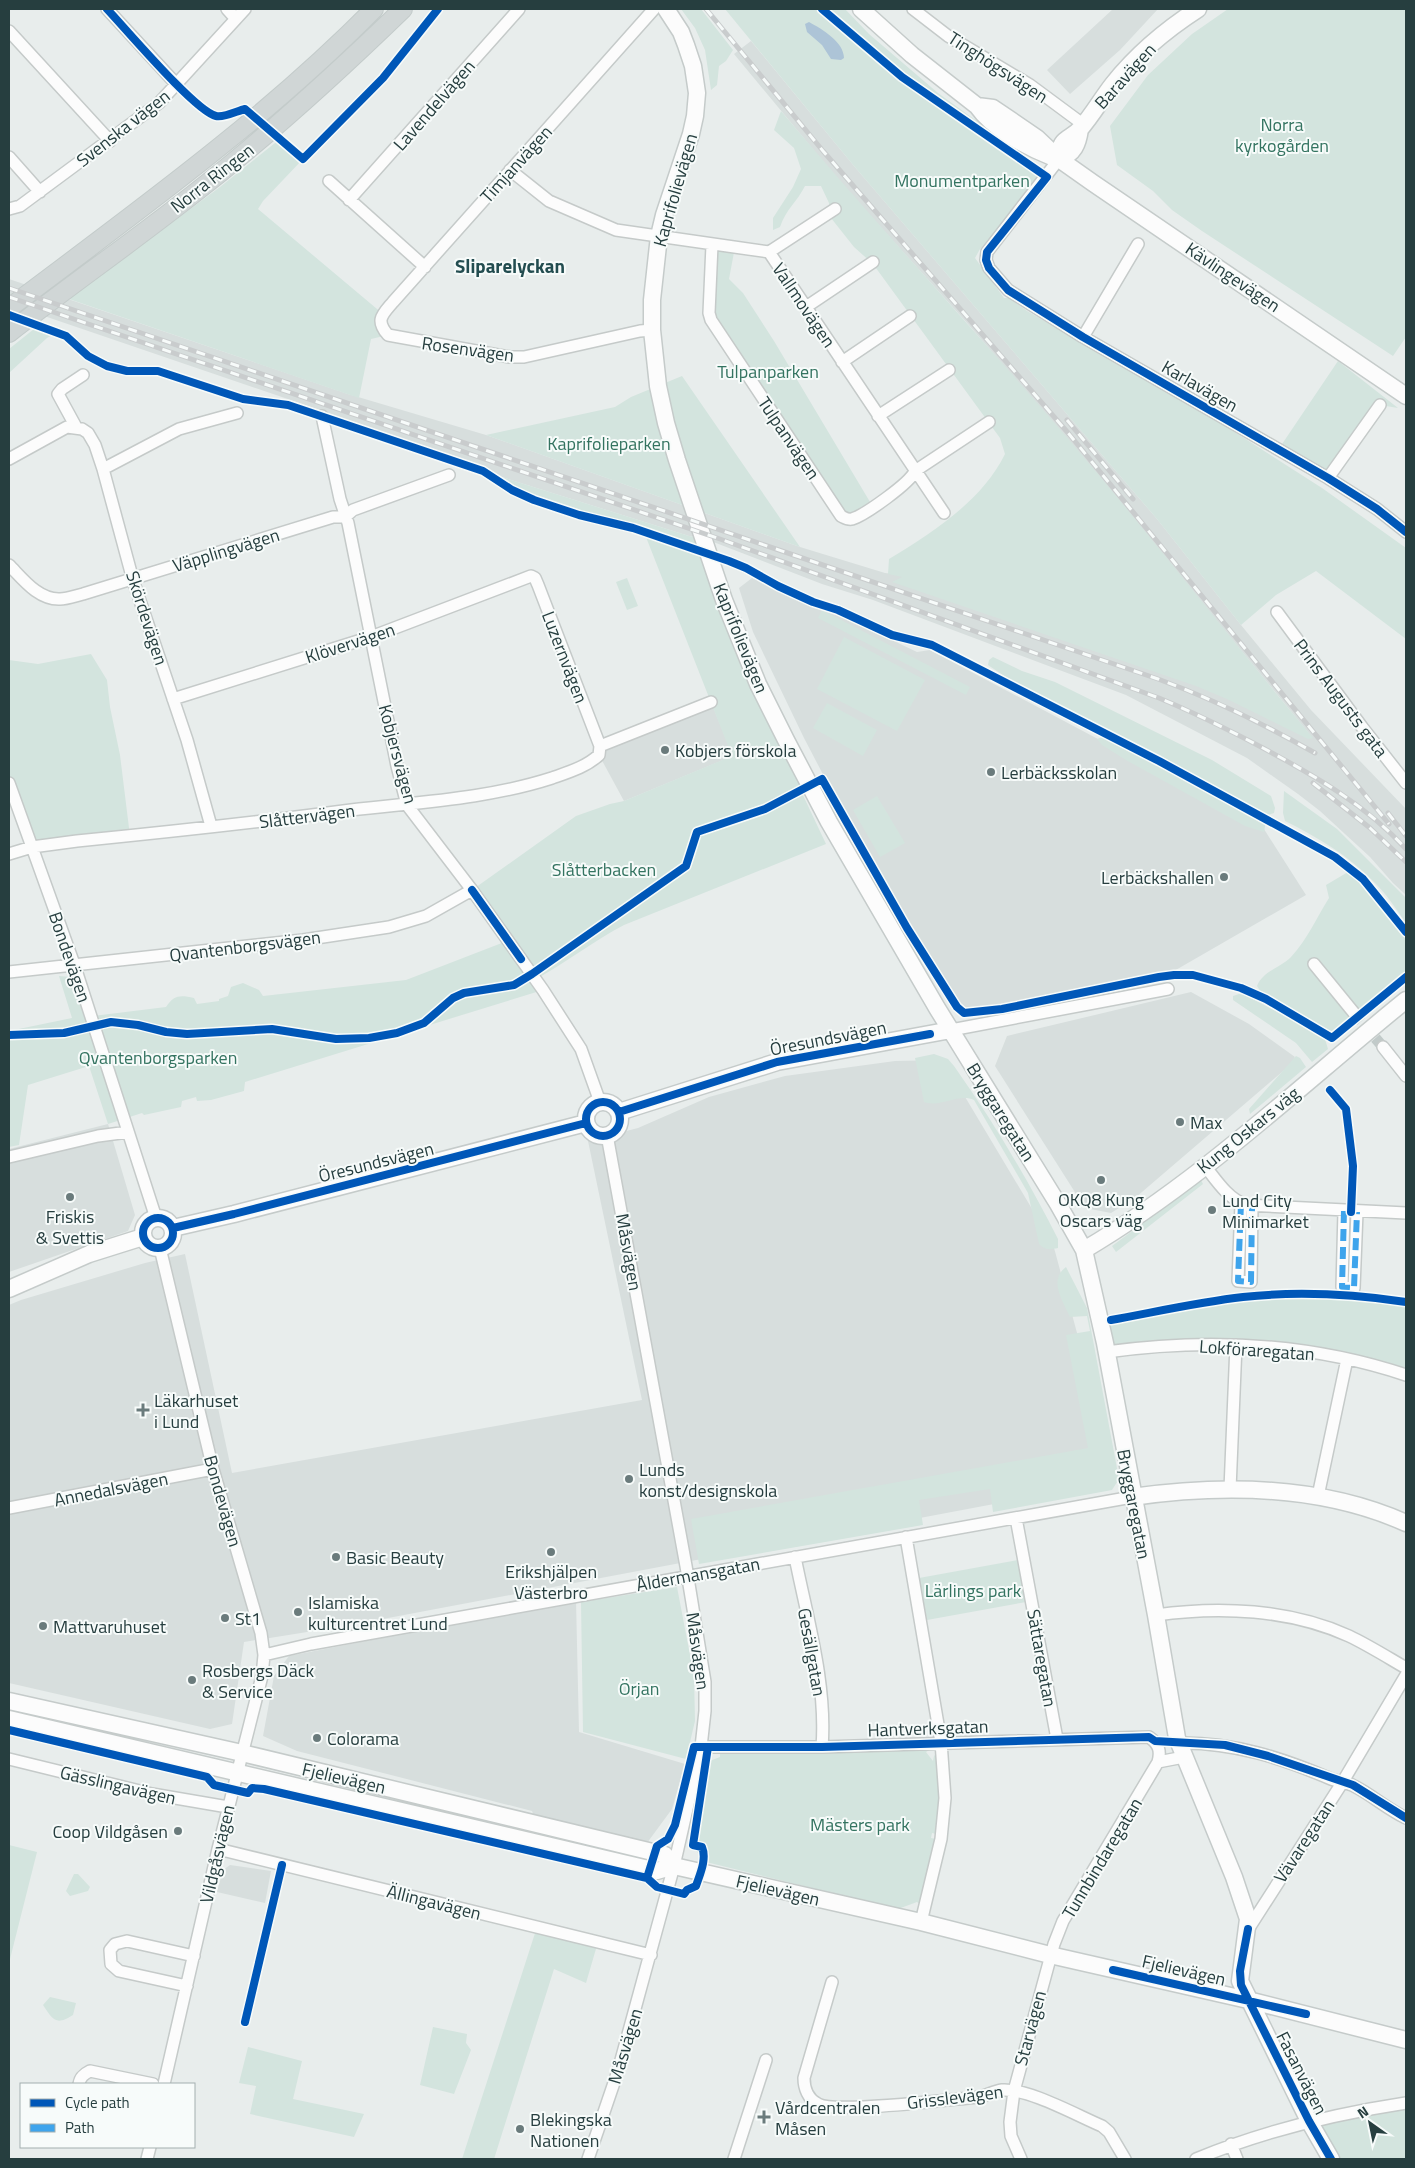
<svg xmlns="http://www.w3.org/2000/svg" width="1415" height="2168" viewBox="0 0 1415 2168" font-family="'Titillium Web',sans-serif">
<rect width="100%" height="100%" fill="#e8edec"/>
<path fill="#d7dedd" d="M1113,9H1158L1120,50L1070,94L1047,70Z
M751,41L854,166L1157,519L1241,625L1311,710L1406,809V895L1393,883L1370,857L1320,811L1298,794L1247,758L1126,695L873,600L822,584L703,538L689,536L483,471L416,448L323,411L9,304V279L348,394L486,435L800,547L885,573L915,576L1214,668L1311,736L1092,468L967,323L841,183L734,54Z
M752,578L837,614L917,652L930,650L1262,826L1306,895L1174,971L1024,1002L967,1011L959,1005L923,949L840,807L804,738L753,632L739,588Z
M711,702L733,756L624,801L599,755L600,746Z
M1191,992L1249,1024L1295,1057L1289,1066L1135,1198L1111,1213L1085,1208L995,1066L1007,1036Z
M943,1060L1053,1244L1097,1407L1106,1483L351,1625L244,1642L232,1724L210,1729L9,1683V1305L21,1300L145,1263L185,1254L232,1473L642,1400L588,1141L638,1128L709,1097L785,1076L895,1061Z
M108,1124L135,1215L128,1231L9,1272V1149Z
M576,1600L579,1732L685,1764L672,1809L647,1843L534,1816L532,1811L297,1751L263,1736L274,1676L289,1656Z
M230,1865L271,1871L265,1903L217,1892L223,1870Z"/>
<path fill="#d3e4de" d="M681,9H701L733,50L726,61L719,66L717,85L711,90L705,50L695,28Z
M725,9H845L869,34L938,93L1040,167L1038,181L987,244L980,249L975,258L1004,298H1009L1027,311L1208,415L1322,488L1406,548V639L1316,571L1276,595L1241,625L1157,519L854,166Z
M1228,9H1406V337L1393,356L1202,231L1172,210L1153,191L1117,165L1110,126L1148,75L1192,34Z
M781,111C875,223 975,330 1070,441C1153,538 1231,640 1313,738L1308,739L1227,699L1196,686L892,582L902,577L888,574L889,559C932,533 982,501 1005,454L1000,438L873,264L854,247L831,218L829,203L821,186H805C797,202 786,209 780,227L773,230V218L793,187L801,169L794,148L774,130Z
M280,139L303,159L263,201L258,209L383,314L388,335L371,339L359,398L69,299L220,187Z
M712,245L735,247L729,279L743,293L774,341L873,507L847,519L715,326Z
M34,329L54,334L47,338L9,373V349Z
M1338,361L1398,408L1380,405L1328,478L1278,450Z
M682,376L800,547L486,435L615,407L631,397Z
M483,471L689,536L703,538L810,785L801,791L826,844L624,925C593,941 566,963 536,979L543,990L245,1082L244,1091L211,1100L197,1101L196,1097L182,1101L181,1107L144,1115L142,1113L108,1124L89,1066L28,1085L19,1145L9,1147V1031L72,1018L59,976L70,977L85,1017L166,1007C174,995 180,995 194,998L197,1004L219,1001V999L228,996L231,987L243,983L259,990L263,996L406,980L507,941L472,890L576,816L610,804L624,801L732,756L644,532L534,500L512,490Z
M627,578L638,606L627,610L616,582Z
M822,610L970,687L966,695L818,618Z
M844,637L925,680L897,731L817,689Z
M91,654L107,680L110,707L120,755L130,836L32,847L9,783V660L38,664Z
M993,657L1022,671L1055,682L1212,760L1271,796L1275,808L1274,813L1268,815L1166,759L1013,682L988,665L989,660Z
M827,703L877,730L863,756L813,728Z
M1105,736L1266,821L1264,832L1245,826L1126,760L1102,745L1097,739Z
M1284,791L1337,829L1406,898V923C1396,909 1386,893 1373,881C1348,855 1317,837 1285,821L1283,813Z
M877,796L905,843L880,857L853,810Z
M1348,872L1373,894L1406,940V976L1336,1032C1309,1026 1284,1006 1261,992L1257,986C1263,971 1280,968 1291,957C1307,940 1317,917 1329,898L1326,885Z
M1239,994L1245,995L1318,1033L1325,1039L1328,1049L1312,1062L1296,1043L1233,1000V996Z
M934,1054L948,1059L954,1066C993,1121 1027,1178 1058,1239V1248C1049,1250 1045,1250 1039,1244L1028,1193L974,1100C959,1093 940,1108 924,1102L915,1058Z
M1296,1056L1300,1058L1306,1067L1250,1114L1249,1109Z
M1201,1180L1203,1184L1116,1252L1112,1246Z
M1066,1267L1087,1308L1119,1479L1112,1490L993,1512L990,1489L919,1500L923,1525L699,1564L691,1519L1088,1448L1066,1335L1090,1331L1087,1316L1070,1317C1063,1301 1048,1280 1066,1267Z
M1298,1294L1348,1295L1406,1302V1375L1241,1345L1106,1352L1101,1326L1111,1320L1219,1300Z
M1018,1560L1026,1602L927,1620L919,1578Z
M677,1587L694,1676L695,1721L686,1759L583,1732L581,1602Z
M931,1749L926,1752L933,1761L934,1756L938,1752L939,1804L936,1834L932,1833L931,1838L936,1839L921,1905L917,1902L898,1909L706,1862L696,1851L697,1841L695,1839L707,1762L720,1757V1752Z
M9,1845L37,1852L9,1963Z
M74,1874H78L90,1887L88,1891L70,1896L66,1891Z
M537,1927L598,1942L586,1983L554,1969L494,2159H462Z
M50,1997L76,2003L73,2015C56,2026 53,2020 43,2005Z
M433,2027L467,2034L466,2043L471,2050L454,2094L420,2085Z
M248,2047L302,2061L293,2099L364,2114L354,2137L250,2114L256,2086L239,2083Z
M1406,2103V2159H1331L1309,2121Z"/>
<path fill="#adc4d7" d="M809,22C822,29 844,42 844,58L841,60L831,59L822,45L807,32L805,24Z"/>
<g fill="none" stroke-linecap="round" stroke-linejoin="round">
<path stroke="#c1cac9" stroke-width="11" stroke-dasharray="11 5.5" stroke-linecap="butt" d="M1354,1013L1383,1047"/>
<defs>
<path id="street" d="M107,9L177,85
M227,9L236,19
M913,9L948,36L1030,85L1084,125
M9,31L110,141
M9,157L40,192
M1059,159L987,252L986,260L989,268L1008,290L1083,337L1328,478L1377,509L1406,532
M510,170L549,201L616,230L769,252L944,513
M329,181L425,267
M349,200L519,9
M9,209L20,206L159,103L245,9
M712,245L709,313L711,320L841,516C845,518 848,520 852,519C865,515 910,483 915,471L989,422
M769,252L835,209
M806,307L873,262
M652,330L640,331L524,357H510L388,335C375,320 382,315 393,302L654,9
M1083,337L1138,244
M842,362L910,316
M322,416L340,499L348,523L397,766L407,805L472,890L543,990L581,1049L600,1102
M878,416L949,370
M76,427L58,394L62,389L83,375
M9,459L67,427L82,429L88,433L95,445L103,469L133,580L187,740L211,826
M103,469L179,429L237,413
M1328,478L1380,405
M9,565C22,578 38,600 60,599C67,599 75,596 83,594L333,517H345L353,510L449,475
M1277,612L1362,727L1406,783
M600,746L711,702
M9,783L74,964L156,1218
M9,854L32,847L77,841C168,832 260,822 351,810C418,802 487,799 552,778C569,772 586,767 599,755L600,746L538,585L535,578L531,576L371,637L173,699
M1314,964L1354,1013
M9,972L303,940L389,927L426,916L472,890
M951,1030L1168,989
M1383,1047L1406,1076
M9,1157L98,1136L128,1132
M1205,1166C1216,1180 1228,1199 1246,1205L1406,1213
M1241,1203L1238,1281L1251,1282L1252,1207
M1344,1211L1342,1287L1354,1288L1357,1212
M160,1248L213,1469L261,1633L264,1655L262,1676L218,1849L164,2084
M1106,1352C1206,1338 1310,1343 1406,1375
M1230,1489L1236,1345
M1318,1496L1347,1359
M9,1508L213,1469
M1016,1518L1057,1739
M906,1537L941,1742L945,1798L941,1839L921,1922
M795,1557C807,1618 827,1684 822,1747
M1156,1615C1219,1606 1290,1609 1349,1636C1368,1645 1387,1657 1406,1668
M264,1655L311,1644L1132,1497
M1179,1743C1233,1742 1282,1758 1331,1779C1338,1782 1347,1782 1354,1786C1372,1795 1387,1809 1406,1818
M701,1747H822L1149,1737C1159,1744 1161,1751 1158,1762L1063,1921L1054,1944L1014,2091L1010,2122L1011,2136L1021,2159
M9,1759L152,1794L228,1807
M1158,1762L1184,1757
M218,1849L651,1955
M1249,1928L1342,1783L1406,1675
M832,1982L804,2078C804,2088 808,2099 818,2104C836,2114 952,2099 980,2097C987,2095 995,2091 1002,2090C1028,2088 1078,2116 1102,2126L1109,2132L1125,2159
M187,1986L119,1971L111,1964L110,1950L115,1944L127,1941L194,1956
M79,2084C80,2077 84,2074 90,2071L153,2084
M1231,2144L1237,2159
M147,2159L150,2147
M588,2159L618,2071L674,1866L701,1747L705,1711V1682L686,1566L607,1135
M734,2159L766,2060
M1196,2159C1263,2131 1334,2114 1406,2103"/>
<path id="secondary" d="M666,9L681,32L686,45L693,66L697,93L695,116L691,134L664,215L659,236L652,300V330L658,386L666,423L677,460L724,600L758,684L786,740L829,822L937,1008L1058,1204L1084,1250L1105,1343L1156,1615L1177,1738L1234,1877L1248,1919L1240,1981L1309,2121L1331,2159
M861,9L912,55L977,106C993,129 1027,147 1052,157
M977,106L993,108L1037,138L1059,159L1093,183L1406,396
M1059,159C1059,136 1070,141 1081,128C1093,114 1102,98 1113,84C1136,55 1167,29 1198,9
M1059,159C1074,154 1078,144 1080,129
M586 1119a17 17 0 1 1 34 0a17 17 0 1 1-34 0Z
M619,1112L777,1062L951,1030
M143 1233a15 15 0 1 1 30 0a15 15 0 1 1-30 0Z
M173,1228L234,1214L586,1123
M1084,1250C1201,1181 1301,1085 1406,1000
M9,1289L89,1254L143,1237
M1132,1497C1223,1484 1321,1485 1406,1523
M9,1701L242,1753L665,1855L674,1866
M9,1719L657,1871L674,1866L921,1922L1050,1955L1248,2000L1406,2040"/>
<path id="primary" d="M9,308C136,212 261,123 374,9
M9,333C71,285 135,240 196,192C269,135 337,73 403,9"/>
</defs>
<use href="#street" stroke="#c5cac9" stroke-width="14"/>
<use href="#secondary" stroke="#c5cbca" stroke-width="19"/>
<use href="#primary" stroke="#c3cbca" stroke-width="20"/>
<use href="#street" stroke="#fcfcfc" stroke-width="11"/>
<use href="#secondary" stroke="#fcfcfc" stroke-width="16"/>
<use href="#primary" stroke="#d0d6d6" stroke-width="18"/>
<defs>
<path id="rail" d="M706,9L823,151L1069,434L1389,824
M9,288L1158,679C1213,699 1264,724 1315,753
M9,297L720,539L1159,698C1195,713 1229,730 1263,748C1315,776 1366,805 1406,849
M1067,420L1133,499
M1313,783L1370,828L1406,862
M1388,813L1406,836"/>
</defs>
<use href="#rail" stroke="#c9cccd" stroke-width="5"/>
<use href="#rail" stroke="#f7fbfa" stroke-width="3" stroke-dasharray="9" stroke-linecap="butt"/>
<path stroke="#3ea4ec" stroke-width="6" stroke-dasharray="12 6" stroke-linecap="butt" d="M1241,1203L1238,1281L1251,1282L1252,1207
M1344,1211L1342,1287L1354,1288L1357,1212"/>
<defs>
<path id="cycleway" d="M107,9C126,29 195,111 216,116C224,118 237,111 245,109L303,159L383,78L438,9
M822,9L902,77L1047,177L987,252L986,260L989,268L1008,290L1083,337L1328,478L1377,509L1406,532
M9,315L66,336L88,356L107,366L127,371H158L243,399L288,405L483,471L512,490L534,500L579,515L633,528L729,561L746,568L778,586L813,602L838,610L892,635L932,645L1159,761L1335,857L1363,879L1406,932
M472,890L521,959
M9,1035L64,1033L111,1022L138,1025L166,1032L187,1034L272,1029L336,1039L369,1038L397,1033L424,1023L453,998L464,993L514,985L532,974L686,866L697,832L765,809L822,779L907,928L957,1007L964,1013L1002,1009L1159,977L1174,975H1193L1241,988L1266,999L1332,1038L1406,977
M1330,1090L1346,1109L1353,1166L1351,1212
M586 1119a17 17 0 1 1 34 0a17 17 0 1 1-34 0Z
M619,1112L777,1062L930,1034
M143 1233a15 15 0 1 1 30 0a15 15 0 1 1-30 0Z
M173,1228L234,1214L586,1123
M1111,1320C1155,1312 1199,1302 1243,1297C1297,1291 1352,1294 1406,1302
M9,1730L207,1777L214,1785L248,1793L252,1788L264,1789L647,1878L657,1887L684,1894L687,1890L696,1886C700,1874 707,1859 702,1847L693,1845L708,1747
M647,1878L657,1846L668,1839L675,1825L694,1747H822L1149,1737L1155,1741L1225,1745L1268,1756L1353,1785L1406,1818
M1248,1929L1240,1971L1241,1985L1309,2121L1331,2159
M1113,1970L1306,2014
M245,2022L282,1865"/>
</defs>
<use href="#cycleway" stroke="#f7fbfa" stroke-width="11"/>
<use href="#cycleway" stroke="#0057b8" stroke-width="8"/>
</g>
<g fill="#6a7b7c" stroke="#f7fbfa" stroke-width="2">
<circle cx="665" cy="750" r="5"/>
<circle cx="991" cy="772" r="5"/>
<circle cx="1224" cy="877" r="5"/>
<circle cx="1180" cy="1122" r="5"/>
<circle cx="1101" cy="1180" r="5"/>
<circle cx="70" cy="1197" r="5"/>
<circle cx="1212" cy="1210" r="5"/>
<path d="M140.5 1402.5h5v5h5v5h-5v5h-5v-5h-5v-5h5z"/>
<circle cx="629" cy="1479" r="5"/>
<circle cx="551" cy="1552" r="5"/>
<circle cx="336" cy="1557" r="5"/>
<circle cx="298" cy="1612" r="5"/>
<circle cx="225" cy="1618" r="5"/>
<circle cx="43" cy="1626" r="5"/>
<circle cx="192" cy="1680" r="5"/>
<circle cx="317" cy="1738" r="5"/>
<circle cx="178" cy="1831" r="5"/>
<path d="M761.5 2109.5h5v5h5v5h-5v5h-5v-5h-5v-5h5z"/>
<circle cx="520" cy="2129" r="5"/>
</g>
<g text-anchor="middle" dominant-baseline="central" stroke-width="4" stroke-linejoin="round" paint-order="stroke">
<g font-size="18" fill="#263e3f" stroke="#f7fbfa">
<text transform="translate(998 67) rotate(33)">Tinghögsvägen</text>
<text transform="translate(1125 76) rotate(-48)">Baravägen</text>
<text transform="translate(434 105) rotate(-49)">Lavendelvägen</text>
<text transform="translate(123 128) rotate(-38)">Svenska vägen</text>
<text transform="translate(516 164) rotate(-48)">Timjanvägen</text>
<text transform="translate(212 178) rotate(-38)">Norra Ringen</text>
<text transform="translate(675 190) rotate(-74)">Kaprifolievägen</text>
<text transform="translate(1233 277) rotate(34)">Kävlingevägen</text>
<text transform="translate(804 305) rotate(56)">Vallmovägen</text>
<text transform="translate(468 349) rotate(8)">Rosenvägen</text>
<text transform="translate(1200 386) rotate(30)">Karlavägen</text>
<text transform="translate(789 438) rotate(56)">Tulpanvägen</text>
<text transform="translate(226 550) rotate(-17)">Väpplingvägen</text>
<text transform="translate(147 618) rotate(72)">Skördevägen</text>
<text transform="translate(741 638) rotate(68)">Kaprifolievägen</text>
<text transform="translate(350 643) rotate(-18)">Klövervägen</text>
<text transform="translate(565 657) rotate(69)">Luzernvägen</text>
<text transform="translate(1341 698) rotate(53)">Prins Augusts gata</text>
<text transform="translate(398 754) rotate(75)">Kobjersvägen</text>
<text transform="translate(307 816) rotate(-7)">Slåttervägen</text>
<text transform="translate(245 946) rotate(-7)">Qvantenborgsvägen</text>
<text transform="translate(70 957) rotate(71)">Bondevägen</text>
<text transform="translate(828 1038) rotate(-11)">Öresundsvägen</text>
<text transform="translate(1001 1112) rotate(58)">Bryggaregatan</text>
<text transform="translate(1248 1130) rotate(-39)">Kung Oskars väg</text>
<text transform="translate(376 1162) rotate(-14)">Öresundsvägen</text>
<text transform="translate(629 1252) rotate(80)">Måsvägen</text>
<text transform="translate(1257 1350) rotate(4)">Lokföraregatan</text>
<text transform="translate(111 1489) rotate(-11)">Annedalsvägen</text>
<text transform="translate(223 1501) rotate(74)">Bondevägen</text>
<text transform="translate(1134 1504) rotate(79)">Bryggaregatan</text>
<text transform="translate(698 1574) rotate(-10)">Åldermansgatan</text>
<text transform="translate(698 1651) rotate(82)">Måsvägen</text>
<text transform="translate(812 1652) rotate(80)">Gesällgatan</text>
<text transform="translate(1042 1658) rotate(80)">Sättaregatan</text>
<text transform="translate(928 1728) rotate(-2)">Hantverksgatan</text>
<text transform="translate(344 1778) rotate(13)">Fjelievägen</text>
<text transform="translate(118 1785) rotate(13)">Gässlingavägen</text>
<text transform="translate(1304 1841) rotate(-57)">Vävaregatan</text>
<text transform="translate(217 1854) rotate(-77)">Vildgåsvägen</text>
<text transform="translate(1102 1858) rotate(-59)">Tunnbindaregatan</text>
<text transform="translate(778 1890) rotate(13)">Fjelievägen</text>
<text transform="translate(434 1902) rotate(14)">Ällingavägen</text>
<text transform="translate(1184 1970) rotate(13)">Fjelievägen</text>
<text transform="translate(1030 2028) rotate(-75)">Starvägen</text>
<text transform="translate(625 2046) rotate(-73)">Måsvägen</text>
<text transform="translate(1302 2073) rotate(63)">Fasanvägen</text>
<text transform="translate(955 2097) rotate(-7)">Grisslevägen</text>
</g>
<g font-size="18" fill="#337360" stroke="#f7fbfa">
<text x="1282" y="124">Norra<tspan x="1282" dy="21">kyrkogården</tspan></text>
<text x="962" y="180">Monumentparken</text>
<text x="768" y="371">Tulpanparken</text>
<text x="609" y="443">Kaprifolieparken</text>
<text x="604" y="869">Slåtterbacken</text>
<text x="158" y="1057">Qvantenborgsparken</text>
<text x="973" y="1590">Lärlings park</text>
<text x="639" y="1688">Örjan</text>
<text x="860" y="1824">Mästers park</text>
</g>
<g font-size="18" fill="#263e3f" stroke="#f7fbfa" text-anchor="start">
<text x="675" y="750">Kobjers förskola</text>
<text x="1001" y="772">Lerbäcksskolan</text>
<text x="1214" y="877" text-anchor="end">Lerbäckshallen</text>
<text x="1190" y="1122">Max</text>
<text x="1101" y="1199" text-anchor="middle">OKQ8 Kung<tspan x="1101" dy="21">Oscars väg</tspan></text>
<text x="1222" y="1200">Lund City<tspan x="1222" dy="21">Minimarket</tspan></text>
<text x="70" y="1216" text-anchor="middle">Friskis<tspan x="70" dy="21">&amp; Svettis</tspan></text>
<text x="154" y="1400">Läkarhuset<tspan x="154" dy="21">i Lund</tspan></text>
<text x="639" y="1469">Lunds<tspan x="639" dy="21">konst/designskola</tspan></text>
<text x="346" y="1557">Basic Beauty</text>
<text x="551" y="1571" text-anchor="middle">Erikshjälpen<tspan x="551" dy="21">Västerbro</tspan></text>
<text x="308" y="1602">Islamiska<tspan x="308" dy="21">kulturcentret Lund</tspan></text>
<text x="235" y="1618">St1</text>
<text x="53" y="1626">Mattvaruhuset</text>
<text x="202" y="1670">Rosbergs Däck<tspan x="202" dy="21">&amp; Service</tspan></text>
<text x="327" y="1738">Colorama</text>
<text x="168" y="1831" text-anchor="end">Coop Vildgåsen</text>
<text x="775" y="2107">Vårdcentralen<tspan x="775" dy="21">Måsen</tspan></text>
<text x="530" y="2119">Blekingska<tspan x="530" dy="21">Nationen</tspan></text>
</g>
<g font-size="19" font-weight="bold" fill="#234d50" stroke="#f7fbfa">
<text x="510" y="265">Sliparelyckan</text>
</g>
</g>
<rect width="1415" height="2168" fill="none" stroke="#263e3f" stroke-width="20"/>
<rect x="20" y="2083" width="175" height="65" fill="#f7fbfa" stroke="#a3afaf"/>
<rect x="30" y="2099" width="25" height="8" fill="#0057b8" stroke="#a3afaf"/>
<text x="65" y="2108" font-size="15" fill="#263e3f">Cycle path</text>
<rect x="30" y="2124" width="25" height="8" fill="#3ea4ec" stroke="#a3afaf"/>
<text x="65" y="2133" font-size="15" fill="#263e3f">Path</text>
<g transform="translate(1370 2123) rotate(327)" stroke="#f7fbfa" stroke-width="4" paint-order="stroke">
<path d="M0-4L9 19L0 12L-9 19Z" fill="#263e3f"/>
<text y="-8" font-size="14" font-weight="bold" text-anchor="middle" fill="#263e3f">N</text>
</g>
</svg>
